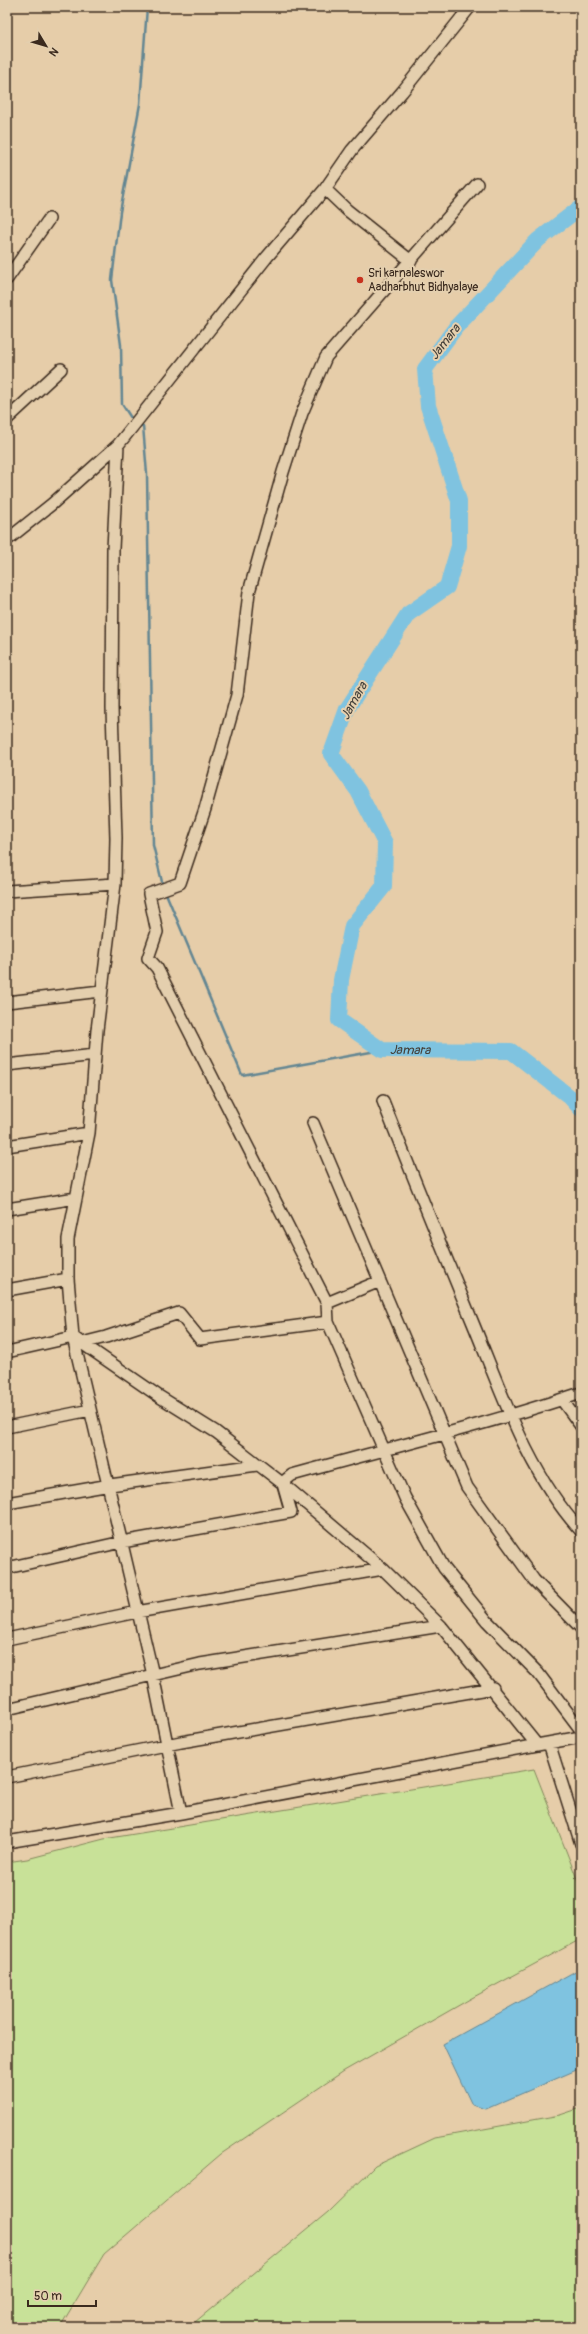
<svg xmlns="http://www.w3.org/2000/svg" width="588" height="2334" viewBox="0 0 588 2334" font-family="Pangolin,sans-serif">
<rect width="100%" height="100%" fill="#e6cda9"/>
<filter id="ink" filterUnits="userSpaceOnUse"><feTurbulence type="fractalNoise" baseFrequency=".025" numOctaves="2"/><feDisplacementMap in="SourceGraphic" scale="8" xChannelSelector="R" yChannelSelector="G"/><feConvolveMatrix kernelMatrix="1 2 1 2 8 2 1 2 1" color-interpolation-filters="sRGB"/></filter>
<g filter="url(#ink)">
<path fill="#c8e198" stroke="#82865b" d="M534,1769L581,1889V1939L470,1999L344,2071L221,2154L104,2254L60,2327H7V1862L27,1859L104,1839Z
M581,2108V2327H189L328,2212L375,2166L435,2138L560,2115Z"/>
<path fill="#7fc3e0" stroke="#648692" d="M581,1968V2068L486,2109L472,2105L443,2044Z"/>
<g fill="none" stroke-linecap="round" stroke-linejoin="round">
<path stroke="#648692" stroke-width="2.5" d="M133,421L122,404L121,345L112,280L120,212L140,104L147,7
M138,425L143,426L147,474L153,845L163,886
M165,891L242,1075L382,1050"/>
<path stroke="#7fc3e0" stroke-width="16" id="s1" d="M581,207L538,240L456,327L425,369L428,406L459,501V546L447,587L408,614L347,709L331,754L358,791L385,843L384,886L352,926L341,980L339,1020L382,1050L511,1051L570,1097L581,1109"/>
<defs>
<path id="minor" d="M477,184L326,357L302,413L283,472L249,592L237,695L205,809L180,883L149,894L157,932L148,958L157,968L327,1303L328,1322L405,1498L444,1568L487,1621L538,1673L581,1730
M325,189L347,210L411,261
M7,279L49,219
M7,419L61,369
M118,445L113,549L112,708L116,838L115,884L97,1030L89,1133L68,1239V1279L73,1337L160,1397L216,1432L282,1483L383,1569L441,1626L537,1745L581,1737
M7,540L52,504L118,445L267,257L325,189L352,150L402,92L470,7
M7,891L115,884
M7,1002L101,991
M7,1065L95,1055
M383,1101C413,1177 444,1253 475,1328C504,1399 529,1474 581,1531
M313,1123L467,1487L534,1580L581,1628
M7,1146L89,1133
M7,1209L76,1198
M7,1290L68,1279
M327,1303L380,1281
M82,1343L106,1337L179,1313L200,1339L328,1322
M7,1352L73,1337L153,1675L181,1813L7,1842
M562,1400L581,1426
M7,1427L90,1410
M282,1483L292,1475C389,1448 486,1425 581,1393
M7,1503L110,1485L257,1465
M7,1568L122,1542L291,1512L283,1484
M7,1639L137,1612L383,1569
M7,1709L200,1664L441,1626
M549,1743L581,1844
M7,1777L181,1742L493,1688
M181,1813L537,1745"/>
</defs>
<use href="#minor" stroke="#3b2a1e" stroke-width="14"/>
<use href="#minor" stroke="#e4cfae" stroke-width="11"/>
</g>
</g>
<circle fill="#c8321e" stroke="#e4cfae" stroke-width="1.5" cx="360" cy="280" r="4"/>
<g text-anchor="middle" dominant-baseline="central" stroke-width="4" stroke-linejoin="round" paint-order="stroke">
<g font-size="12" fill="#3b2a1e" stroke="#e4cfae" text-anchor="start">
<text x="368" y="273">Sri karnaleswor<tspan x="368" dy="14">Aadharbhut Bidhyalaye</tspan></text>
</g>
<g font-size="13" font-style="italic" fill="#45413b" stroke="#e4cfae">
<text transform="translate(445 342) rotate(-52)">Jamara</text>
<text transform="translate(354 701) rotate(-61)">Jamara</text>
<text stroke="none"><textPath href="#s1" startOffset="1033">Jamara</textPath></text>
</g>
</g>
<rect width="588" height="2334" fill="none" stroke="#e4cfae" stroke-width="24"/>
<rect x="12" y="12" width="564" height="2310" fill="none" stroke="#3b2a1e" stroke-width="1.5" filter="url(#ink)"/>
<g transform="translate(46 46) rotate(128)" stroke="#e4cfae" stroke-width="3" paint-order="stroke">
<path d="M0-3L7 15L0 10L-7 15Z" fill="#3b2a1e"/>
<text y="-6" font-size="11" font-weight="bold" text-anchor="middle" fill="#3b2a1e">N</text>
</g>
<path d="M28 2300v6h68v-6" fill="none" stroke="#3b2a1e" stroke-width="2"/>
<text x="34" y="2300" font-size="12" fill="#3b2a1e" stroke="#e4cfae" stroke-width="3" paint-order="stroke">50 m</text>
</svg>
